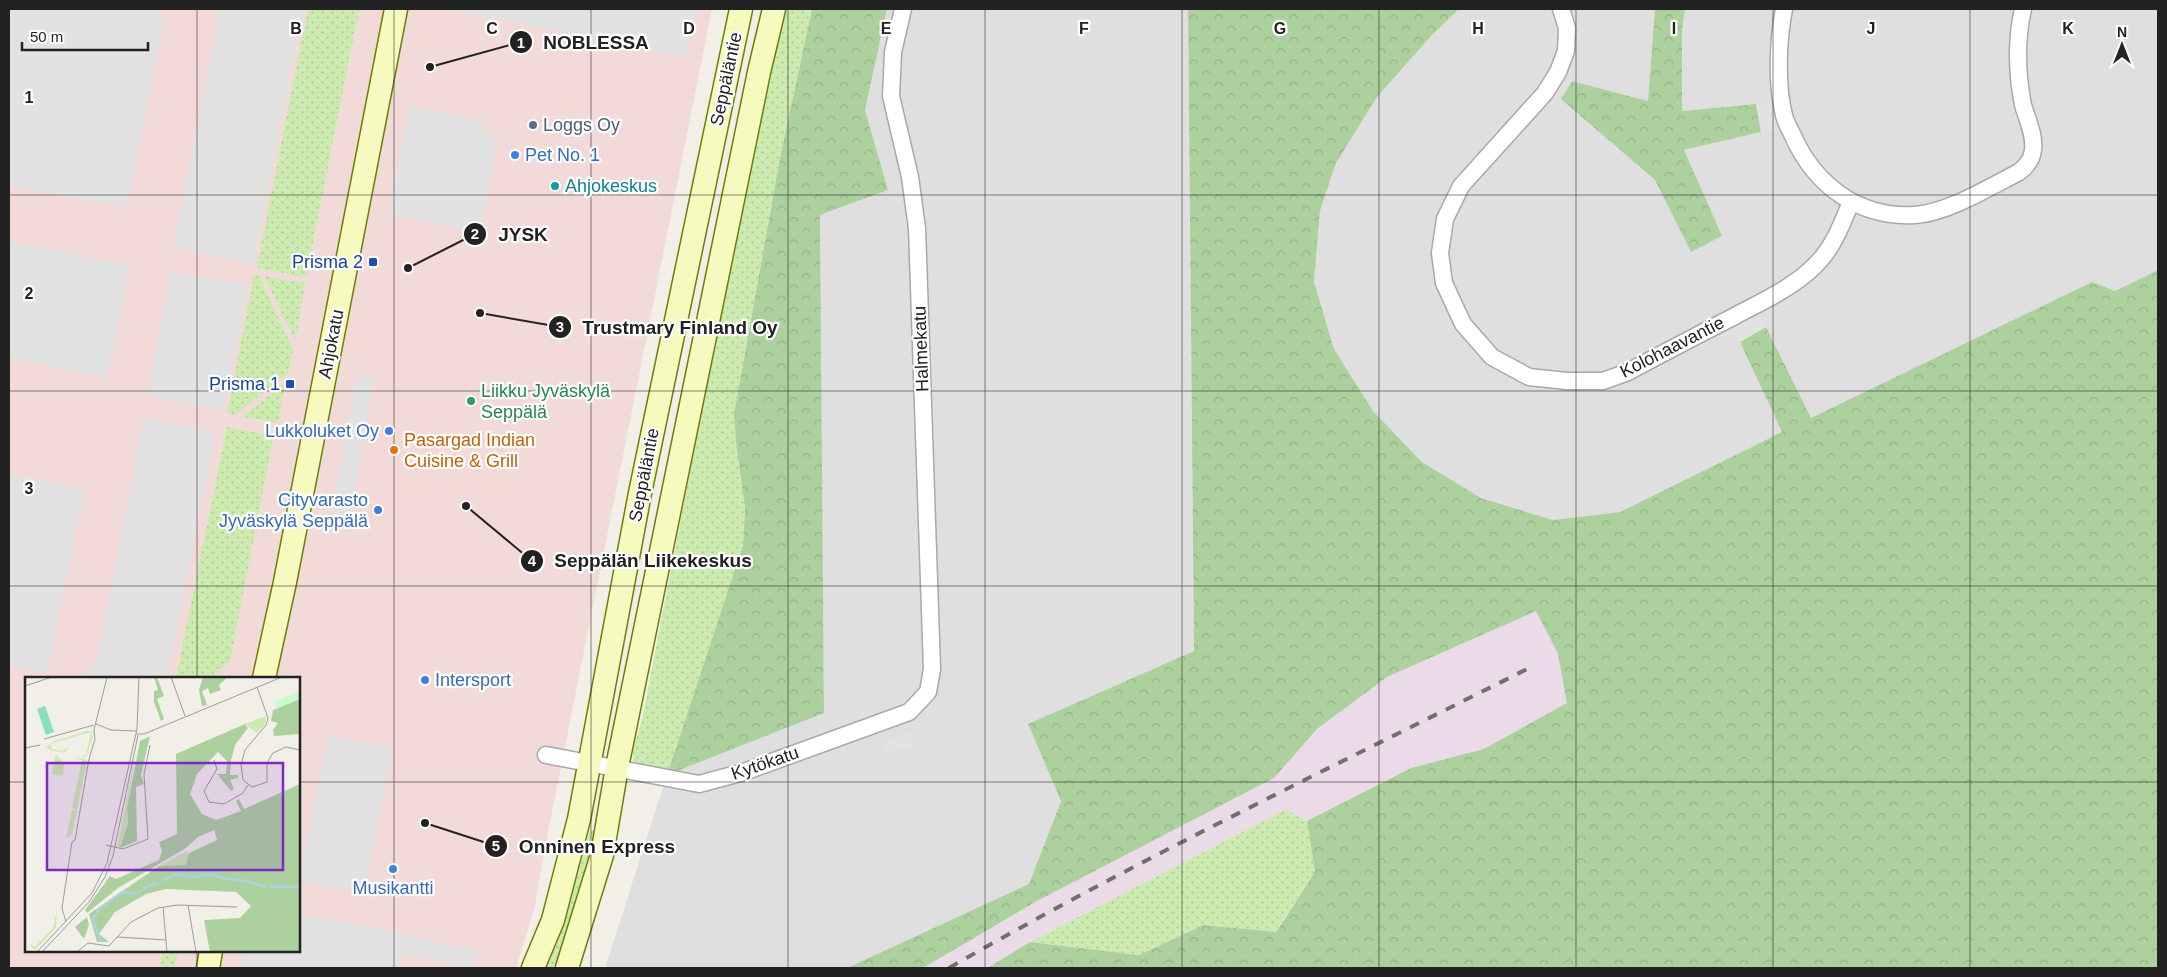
<svg xmlns="http://www.w3.org/2000/svg" width="2167" height="977" viewBox="0 0 2167 977" font-family="Arial,sans-serif">
<defs>
<pattern id="grass-dots" width="8" height="8" patternUnits="userSpaceOnUse" patternTransform="scale(1.25)"><rect width="8" height="8" fill="#cdebb0"/><path d="M2 2h.1M6 6h.1" fill="none" stroke="#b0c997" stroke-width="1.8" stroke-linecap="round"/></pattern>
<pattern id="forest-crowns" width="20" height="18" patternUnits="userSpaceOnUse" patternTransform="scale(1.25)"><rect width="20" height="18" fill="#add19e"/><path d="M2 6a3 3 0 1 1 6 0M12 15a3 3 0 1 1 6 0" fill="none" stroke="#95b388"/></pattern>
</defs>
<rect width="100%" height="100%" fill="#f2efe9"/>
<path fill="#e0dfdf" d="M887,9H1188L1194,651L1028,724L1061,801L1029,884L847,968H605L667,775L824,713L820,215L888,190L865,110Z
M1459,9H1655L1648,101L1572,81L1562,99L1655,180L1691,252L1721,236L1684,150L1761,132L1756,104L1682,111V31L1685,9H2158V270L2115,291L2092,282L1811,419L1766,328L1740,342L1782,432L1620,512L1553,520L1481,498L1422,462L1373,411L1334,349L1314,282L1320,211L1335,165L1377,97L1432,35Z"/>
<path fill="#f2dad9" fill-rule="evenodd" d="M9,9H712L549,827L534,910L516,968H9ZM26,678H299V951H26Z"/>
<path fill="#ebdbe8" d="M1536,611L1558,654L1568,703L1484,749L1411,768L1307,821L1286,809L1030,942L987,968H923L1037,901L1274,778L1317,729L1387,677Z"/>
<path fill="url(#grass-dots)" d="M308,9H359L306,278L258,268L257,266Z
M787,9H812L781,153L734,414L736,443L745,508L743,545L667,775L633,767V749L642,720L756,130Z
M258,274L293,349L288,373L235,415L227,414L254,275Z
M264,276L305,283L296,338H294Z
M285,383L278,423L244,417L243,416Z
M227,427L272,436L273,439L230,661L212,678H176Z
M1286,809L1307,821L1315,872L1275,932L1203,925L1139,955L1030,942Z
M590,830L598,832L557,968H546L567,912Z
M163,951H178L174,968H160Z"/>
<path fill="url(#forest-crowns)" d="M812,9H887L865,110L888,190L820,215L824,713L667,775L743,545L745,508L736,443L734,414L781,153Z
M1188,9H1459L1432,35L1377,97L1335,165L1320,211L1314,282L1334,349L1373,411L1422,462L1481,498L1553,520L1620,512L1782,432L1740,342L1766,327L1811,418L2092,282L2115,291L2158,270V968H987L1030,942L1139,955L1203,925L1276,932L1315,872L1307,821L1411,768L1484,749L1567,703L1558,654L1536,611L1387,677L1317,729L1274,778L1037,901L923,968H847L1029,884L1061,801L1028,724L1194,651Z
M1655,9H1685L1682,31V111L1756,104L1761,132L1684,150L1722,236L1691,252L1655,180L1561,99L1572,81L1648,101Z"/>
<path fill="#e2e2e2" d="M9,9H160L162,29L127,208L9,185Z
M220,9H303L253,264L174,248Z
M444,9H694L685,56Z
M1774,101L1779,129L1761,132L1756,104Z
M411,107L484,121L483,133L498,136L482,221L471,218L469,231L391,215L394,201L390,200Z
M9,242L129,266L107,378L9,357Z
M171,272L248,286L223,410L148,395Z
M1758,313L1766,327L1740,342L1732,327Z
M374,375L351,511L331,517L356,380Z
M144,418L216,433L167,678H84L85,673L96,662Z
M9,474L84,490L47,673L9,665Z
M910,732L915,744L888,755L883,742Z
M328,736L392,748L364,893L300,881Z
M299,915L358,925L478,951L474,968L403,954L398,968H241L244,951H299Z"/>
<g fill="none" stroke-linecap="round" stroke-linejoin="round">
<defs>
<path id="street" d="M1561,9L1567,28L1566,51L1558,72L1545,93L1461,186L1445,219L1440,253L1444,283L1463,324L1492,357L1529,377L1567,381H1603L1628,372C1663,353 1698,335 1733,317C1764,300 1798,286 1821,259C1835,243 1843,221 1851,202
M1784,9C1778,40 1776,84 1784,115C1785,122 1790,129 1793,136C1815,185 1858,218 1915,215C1947,213 1990,187 2019,172C2027,166 2032,160 2033,150C2035,135 2027,119 2023,105C2017,74 2016,40 2023,9
M546,755L699,784L744,772L909,712L928,692L932,669L917,228L910,177L891,96L893,52L903,9"/>
<path id="secondary" d="M264,678L285,582L396,9
M208,968L211,951
M533,968L553,920L579,819L640,493L741,9
M567,968L602,855L617,767L759,72L774,9"/>
</defs>
<use href="#street" stroke="#a9a9a9" stroke-width="19"/>
<use href="#secondary" stroke="#707d05" stroke-width="25"/>
<use href="#street" stroke="#fff" stroke-width="16"/>
<use href="#secondary" stroke="#f7fabf" stroke-width="22"/>
<path stroke="#707070" stroke-width="4" stroke-dasharray="10 10" stroke-linecap="butt" d="M949,968C1140,858 1339,764 1535,665"/>
</g>
<path fill="none" stroke="#222" stroke-width="1" stroke-opacity="0.55" d="M197,9V678M394,9V968M591,9V968M788,9V968M985,9V968M1182,9V968M1379,9V968M1576,9V968M1773,9V968M1970,9V968M9,195H2158M9,391H2158M9,586H2158M9,782H26M299,782H2158M197,951V968"/>
<circle fill="#5c6f8a" stroke="#fff" stroke-width="2" cx="533" cy="125" r="5"/>
<g fill="#3f7fe0" stroke="#fff" stroke-width="2">
<circle cx="515" cy="155" r="5"/>
<circle cx="389" cy="431" r="5"/>
<circle cx="378" cy="510" r="5"/>
<circle cx="425" cy="680" r="5"/>
<circle cx="393" cy="869" r="5"/>
</g>
<circle fill="#0f9aa8" stroke="#fff" stroke-width="2" cx="555" cy="186" r="5"/>
<g fill="#1a4fb4" stroke="#fff" stroke-width="2">
<rect x="368" y="257" width="10" height="10" rx="2.5"/>
<rect x="285" y="379" width="10" height="10" rx="2.5"/>
</g>
<circle fill="#2e9e5b" stroke="#fff" stroke-width="2" cx="471" cy="401" r="5"/>
<circle fill="#e8710a" stroke="#fff" stroke-width="2" cx="394" cy="450" r="5"/>
<g text-anchor="middle" dominant-baseline="central" stroke-width="4.5" stroke-linejoin="round" paint-order="stroke">
<g font-size="18" fill="#222" stroke="#fff">
<text transform="translate(726 79) rotate(-78)">Seppäläntie</text>
<text transform="translate(331 344) rotate(-79)">Ahjokatu</text>
<text transform="translate(1672 347) rotate(-27)">Kolohaavantie</text>
<text transform="translate(921 349) rotate(-92)">Halmekatu</text>
<text transform="translate(644 475) rotate(-79)">Seppäläntie</text>
<text transform="translate(765 763) rotate(-19)">Kytökatu</text>
</g>
<g font-size="18" fill="#4e5e75" stroke="#fff" text-anchor="start">
<text x="543" y="125">Loggs Oy</text>
</g>
<g font-size="18" fill="#366cbe" stroke="#fff" text-anchor="start">
<text x="525" y="155">Pet No. 1</text>
<text x="379" y="431" text-anchor="end">Lukkoluket Oy</text>
<text x="368" y="500" text-anchor="end">Cityvarasto<tspan x="368" dy="21">Jyväskylä Seppälä</tspan></text>
<text x="435" y="680">Intersport</text>
<text x="393" y="888" text-anchor="middle">Musikantti</text>
</g>
<g font-size="18" fill="#0d838f" stroke="#fff" text-anchor="start">
<text x="565" y="186">Ahjokeskus</text>
</g>
<g font-size="18" fill="#164399" stroke="#fff" text-anchor="end">
<text x="363" y="262">Prisma 2</text>
<text x="280" y="384">Prisma 1</text>
</g>
<g font-size="18" fill="#27864d" stroke="#fff" text-anchor="start">
<text x="481" y="391">Liikku Jyväskylä<tspan x="481" dy="21">Seppälä</tspan></text>
</g>
<g font-size="18" fill="#c56008" stroke="#fff" text-anchor="start">
<text x="404" y="440">Pasargad Indian<tspan x="404" dy="21">Cuisine &amp; Grill</tspan></text>
</g>
</g>
<g transform="translate(25 677)">
<rect width="275" height="275" fill="#f2efe9"/>
<path d="M241,39L240,47L232,56L220,47ZM61,54H66L68,60L61,80L56,78H61L66,55L25,67L27,72L37,74L44,70L40,76L25,73L21,70L27,65ZM111,73L102,131L103,146L95,171H92ZM31,77L39,86L38,99L27,97ZM49,80L60,82L62,84L52,133L47,131L57,83ZM47,133L52,134L47,158L41,161ZM162,174L165,181L161,188L134,189ZM32,232L31,251L10,273L3,267L10,270L28,251Z" fill="#cdebb0"/>
<path d="M129,0H132L139,19L132,22L139,42L136,44L129,25V14L133,13ZM178,0H203L194,8L196,13L185,17L183,11L177,14L182,28L177,29L174,13ZM275,22V57L249,59L248,53L253,46L246,44L248,33ZM220,47L223,51L210,68L206,84L205,98H213V101L205,103L209,112L206,114L192,97H201L202,84L193,75L172,97L165,117L177,137L191,143L216,134L211,124L214,122L219,132L275,107V275H185L179,243L215,241L226,229L211,215L141,212L121,217L90,235L74,257L84,265H72L64,237L134,189L161,188L164,176L192,163L189,153L173,160L161,171L93,211L62,236L60,233L85,199L91,202L134,183L137,174L134,165L152,157L151,77ZM125,59L116,98L119,107L111,110L112,164L95,171L103,146L102,131L115,64ZM62,240L64,248L59,262L50,250Z" fill="#add19e"/>
<path d="M275,14V22L252,31L250,26L254,22Z" fill="#c8facc"/>
<path d="M20,29L29,55L21,58L12,32Z" fill="#88e0be"/>
<path fill="none" stroke="#aad3df" stroke-width="2.5" d="M136,204L152,197L167,200L188,197L196,201L222,204L242,210M245,210H275M75,263L68,243L74,232L97,215L109,217L133,205"/>
<path fill="none" stroke="#9f9d99" stroke-width="1" d="M146,0L160,39M0,9L27,0M232,10L243,41L241,48L220,73L216,88L218,103L227,110L242,105V86L248,76L261,70L275,73M71,47L86,53L111,54M69,53L82,0M111,57H119L257,0M19,62L69,48M0,71L15,68M189,83L192,92L179,114L184,125L199,127L218,116L223,108M81,168L98,172L123,162L119,97L125,68M163,228L171,275M138,230L142,275M41,245L37,231L47,165L50,163L64,82L70,62L69,53M92,260L141,263M12,275L67,216L82,186L112,52L114,0M17,275L64,225L80,200L88,179L113,58M52,275L63,266L84,269L106,245L133,231L152,228L212,230"/>
<path fill="#7b2cbf" fill-opacity="0.15" stroke="#7b2cbf" stroke-width="2.5" d="M22,86H258V193H22Z"/>
<rect width="275" height="275" fill="none" stroke="#222" stroke-width="2.5"/>
</g>
<g font-size="16" text-anchor="middle" font-weight="bold" fill="#222" stroke="#fff" stroke-width="4.5" stroke-linejoin="round" paint-order="stroke">
<text x="296" y="34">B</text>
<text x="492" y="34">C</text>
<text x="689" y="34">D</text>
<text x="886" y="34">E</text>
<text x="1084" y="34">F</text>
<text x="1280" y="34">G</text>
<text x="1478" y="34">H</text>
<text x="1674" y="34">I</text>
<text x="1871" y="34">J</text>
<text x="2068" y="34">K</text>
<text x="29" y="103">1</text>
<text x="29" y="299">2</text>
<text x="29" y="494">3</text>
</g>
<path fill="none" stroke="#222" stroke-width="2" d="M430 67L521 42M408 268L475 234M480 313L560 327M466 506L532 561M425 823L496 846"/>
<g fill="#222" stroke="#fff" stroke-width="2">
<circle cx="430" cy="67" r="5"/>
<circle cx="408" cy="268" r="5"/>
<circle cx="480" cy="313" r="5"/>
<circle cx="466" cy="506" r="5"/>
<circle cx="425" cy="823" r="5"/>
<circle cx="521" cy="42" r="12"/>
<circle cx="475" cy="234" r="12"/>
<circle cx="560" cy="327" r="12"/>
<circle cx="532" cy="561" r="12"/>
<circle cx="496" cy="846" r="12"/>
</g>
<g font-size="15" text-anchor="middle" font-weight="bold" fill="#fff">
<text x="521" y="48">1</text>
<text x="475" y="239">2</text>
<text x="560" y="332">3</text>
<text x="532" y="566">4</text>
<text x="496" y="851">5</text>
</g>
<g font-size="19" text-anchor="middle" font-weight="bold" fill="#222" stroke="#fff" stroke-width="4.5" stroke-linejoin="round" paint-order="stroke">
<text x="596" y="49">NOBLESSA</text>
<text x="523" y="241">JYSK</text>
<text x="680" y="334">Trustmary Finland Oy</text>
<text x="653" y="567">Seppälän Liikekeskus</text>
<text x="597" y="853">Onninen Express</text>
</g>
<rect width="2167" height="977" fill="none" stroke="#222222" stroke-width="20"/>
<g transform="translate(2122 45)" stroke="#ffffff" stroke-width="4" paint-order="stroke">
<path d="M0-4L9 19L0 12L-9 19Z" fill="#222222"/>
<text y="-8" font-size="14" font-weight="bold" text-anchor="middle" fill="#222222">N</text>
</g>
<path d="M22 42v8h126v-8" fill="none" stroke="#222222" stroke-width="2.5"/>
<text x="30" y="42" font-size="15" fill="#222222" stroke="#ffffff" stroke-width="4" paint-order="stroke">50 m</text>
</svg>
